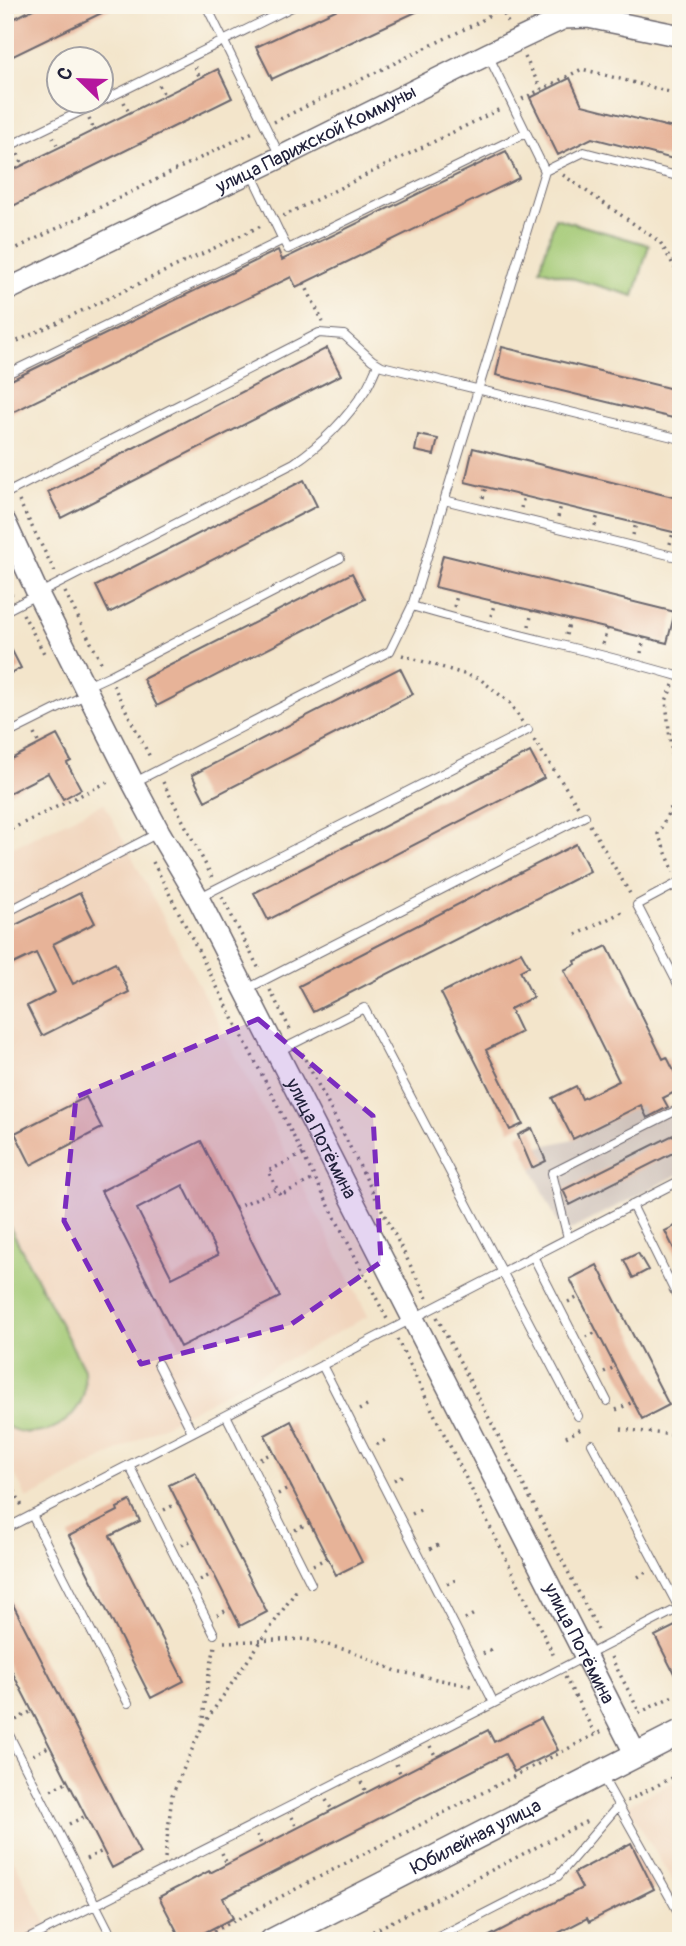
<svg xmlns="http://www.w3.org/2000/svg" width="686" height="1946" viewBox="0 0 686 1946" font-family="Pangolin,sans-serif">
<rect width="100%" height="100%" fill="#fbf7ec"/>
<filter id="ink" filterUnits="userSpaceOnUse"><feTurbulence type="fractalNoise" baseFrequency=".0143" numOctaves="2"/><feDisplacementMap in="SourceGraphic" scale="14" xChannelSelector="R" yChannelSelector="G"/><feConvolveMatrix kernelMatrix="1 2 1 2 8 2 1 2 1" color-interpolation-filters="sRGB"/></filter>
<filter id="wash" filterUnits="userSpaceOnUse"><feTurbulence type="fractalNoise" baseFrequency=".00686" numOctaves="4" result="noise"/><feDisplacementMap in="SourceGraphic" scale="28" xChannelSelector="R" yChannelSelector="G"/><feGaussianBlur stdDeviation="1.57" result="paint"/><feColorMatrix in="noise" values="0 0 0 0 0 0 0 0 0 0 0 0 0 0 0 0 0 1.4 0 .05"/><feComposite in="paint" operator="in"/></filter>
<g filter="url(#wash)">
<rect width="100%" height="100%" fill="#f3e5cb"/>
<path fill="#f1d5bd" d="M104,803L290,1161L368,1316L27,1499L5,1455V851Z
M681,1778V1895L627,1805Z
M5,1843L54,1939L55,1941H5Z"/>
<path fill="#cec1ba" d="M681,1101V1173L563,1234L525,1153L539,1147L573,1139L641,1105L647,1117Z"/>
<path fill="#a3c974" stroke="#627658" stroke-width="2" d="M555,218L649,245L634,296L540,269Z
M5,1218L84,1369C84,1376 85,1385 84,1392C77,1425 34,1445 5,1425Z"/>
<g id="blocks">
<path fill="#e7b398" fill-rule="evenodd" d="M41,5H118L5,60V23Z
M346,5H431L272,79L256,47Z
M218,69L232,98L5,210V174Z
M570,78L582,105L681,130V161L592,138L558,155L530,98Z
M506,151L519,178L296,287L291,277L5,416V383L278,250L282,260Z
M502,347L681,391V420L496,375Z
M327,348L341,375L61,518L48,492Z
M418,435L438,439L434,455L415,451Z
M473,448L681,499V534L465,482Z
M304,480L317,506L109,613L96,586Z
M443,555L675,612L667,643L435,587Z
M352,573L365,599L157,706L143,679Z
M5,637L21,668L5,676Z
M400,668L413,694L205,801L192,775Z
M57,735L71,761L67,763L81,789L63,799L48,773L5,795V762Z
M530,752L544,778L268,920L254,893Z
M576,844L590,871L313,1012L299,986Z
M80,893L95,923L53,944L73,984L115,963L129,992L42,1036L27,1006L55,992L36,953L5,968V930Z
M607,946L663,1059L667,1057L681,1085V1089L663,1098L668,1107L647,1118L641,1105L573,1139L552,1098L576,1086L582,1099L619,1081L564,970L576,964L575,961Z
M521,952L529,966L520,971L533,997L510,1009L521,1032L486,1050L523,1124L510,1130L441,993Z
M86,1097L102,1128L31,1165L15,1133Z
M532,1128L546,1161L532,1168L518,1135Z
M681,1131V1149L570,1205L563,1190Z
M201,1141L280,1297L180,1347L101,1191ZM183,1185L218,1255L172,1278L137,1209Z
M681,1223V1263L665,1231Z
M638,1253L648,1270L633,1278L624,1260Z
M597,1265L669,1405L642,1419L570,1279Z
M291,1421L362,1562L336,1575L265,1435Z
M195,1472L267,1612L240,1626L169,1485Z
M130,1501L140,1521L110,1536L184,1681L151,1698L69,1536L118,1511L117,1508Z
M5,1589L140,1853L112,1868L5,1658Z
M681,1623V1687L655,1636Z
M541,1718L558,1750L514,1772L505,1754L223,1898L233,1918L188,1941H182L159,1897L209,1871L210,1873L488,1730L494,1742Z
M631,1843L654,1889L589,1922L587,1918L543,1941H480L582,1888L574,1873Z"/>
</g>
</g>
<g filter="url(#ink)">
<use href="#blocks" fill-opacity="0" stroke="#6b666d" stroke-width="2"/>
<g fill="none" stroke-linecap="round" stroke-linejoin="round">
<defs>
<path id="lane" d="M206,5L280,156
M102,101L296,5
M5,148L100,102
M545,171L584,152L681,177
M251,173L283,240
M5,375L283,240L288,249L526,133
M5,494L319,333L344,335L372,360L382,366L681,439
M444,500L681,558
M412,606C501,633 592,650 681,677
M5,611L294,463C322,444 348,417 366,389C371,381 374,372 378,364
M85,687L109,676L340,558
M5,735L87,694
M133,783L390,651L412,606L545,171L489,57
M681,888L678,883L637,905L681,990
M200,897L528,730
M5,913L158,833
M245,990L585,816
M279,1051L364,1008L578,1416
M632,1205L681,1304
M568,1238L552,1173L681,1108
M533,1256L607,1401
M158,1364L192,1432
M322,1365L494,1703L681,1607
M226,1415L311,1584
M592,1444L679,1608
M129,1465L214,1634
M32,1515L128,1703
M5,1529L681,1180
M5,1727L114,1941
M602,1776L681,1917
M24,1941L494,1703
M431,1941L558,1876L618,1806"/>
<g id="secondary">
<path id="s1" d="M5,291L281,157L488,54L564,18L588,17L681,36"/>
<path id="s2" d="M5,522L38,594L133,783L159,832L198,898L636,1755"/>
</g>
<g id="primary">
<path id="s3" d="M272,1941L681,1732"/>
</g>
</defs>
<use href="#lane" stroke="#6b666d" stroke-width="10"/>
<use href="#secondary" stroke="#6b666d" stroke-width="24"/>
<use href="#primary" stroke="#6b666d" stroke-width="27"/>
<path stroke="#6b666d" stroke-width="3.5" stroke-dasharray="2 5" stroke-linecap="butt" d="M35,5L36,8
M501,8L509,25
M525,57L541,89
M195,67L200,78
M159,85L164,95
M522,99L582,69L681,95
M124,102L129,113
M89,119L94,130
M274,122L481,21L503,5
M53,137L58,147
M18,154L23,165
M563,175L660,242L681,278
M283,216L502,108
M5,254L255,131
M304,283L323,322
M5,347L263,225
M483,498L486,487
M19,501L55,572
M521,508L524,496
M558,517L561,505
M595,526L598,514
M633,535L636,523
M670,544L673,533
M5,582L12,595
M65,592L103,666
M454,607L458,592
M23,614L46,657
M491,616L495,601
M529,626L532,611
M566,635L570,620
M603,644L607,629
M641,653L644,638
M402,655L480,679L510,703L522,722
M113,685L151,759
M673,685L666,701L676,797L658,834L674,872
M34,734L39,744
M534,740L578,806
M163,782L212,877
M590,825L632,897
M5,832L110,781
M153,862L387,1319
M222,897L260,971
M576,935L626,910
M270,990L292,1033
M302,1053L427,1298
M303,1154L268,1171L280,1195L314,1179
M235,1208L277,1189
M568,1302L579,1297
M437,1317L600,1634
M586,1337L597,1332
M397,1339L555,1658
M604,1372L615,1367
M359,1410L369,1405
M616,1410L633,1402
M621,1429L681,1436
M566,1437L583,1428
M377,1445L387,1439
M260,1459L274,1452
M5,1472L22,1506
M394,1480L405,1474
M278,1494L292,1487
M164,1510L178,1503
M412,1514L422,1509
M295,1530L309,1523
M182,1545L196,1538
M430,1549L440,1544
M313,1565L327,1558
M638,1577L648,1571
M200,1580L214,1573
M447,1584L458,1579
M217,1615L231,1608
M465,1619L476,1613
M224,1642L305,1639L354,1652L396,1671L471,1686
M483,1654L493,1648
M611,1657L640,1713
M565,1677L595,1734
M5,1681L15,1677
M639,1713L681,1692
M16,1720L32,1711
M203,1725L298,1588
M430,1746L436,1757
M33,1755L50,1746
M396,1764L401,1775
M361,1782L366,1792
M51,1790L68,1781
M326,1800L332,1810
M627,1801L681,1773
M292,1817L297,1828
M69,1824L86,1816
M257,1835L262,1846
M222,1853L227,1864
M165,1858L172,1795L202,1727L208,1679L215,1646
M86,1859L103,1851
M195,1941L604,1730
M354,1941L589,1820"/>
<use href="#lane" stroke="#fff" stroke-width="8"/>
<use href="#secondary" stroke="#fff" stroke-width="21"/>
<use href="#primary" stroke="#fff" stroke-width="24"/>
</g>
</g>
<path fill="#7b2cbf" fill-opacity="0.2" stroke="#7b2cbf" stroke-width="5" stroke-dasharray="14 9" stroke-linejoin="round" d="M258,1019L373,1116L381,1262L290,1325L141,1364L64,1221L76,1097Z"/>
<g text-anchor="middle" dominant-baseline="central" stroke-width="7" stroke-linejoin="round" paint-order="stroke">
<g font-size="19" fill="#22223b" stroke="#fbf7ec">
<text stroke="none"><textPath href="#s1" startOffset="346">улица Парижской Коммуны</textPath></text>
<text stroke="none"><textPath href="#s2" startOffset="693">улица Потёмина</textPath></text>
<text stroke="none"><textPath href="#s2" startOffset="1260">улица Потёмина</textPath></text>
<text stroke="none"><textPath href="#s3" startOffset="229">Юбилейная улица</textPath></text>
</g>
</g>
<rect width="686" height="1946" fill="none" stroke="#fbf7ec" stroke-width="28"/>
<g transform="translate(80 80) rotate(293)"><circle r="33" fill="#fbf7ec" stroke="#a4a2a5" stroke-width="2"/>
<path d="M0-5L12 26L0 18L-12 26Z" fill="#b5179e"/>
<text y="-10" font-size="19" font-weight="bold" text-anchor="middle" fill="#22223b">С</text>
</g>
</svg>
